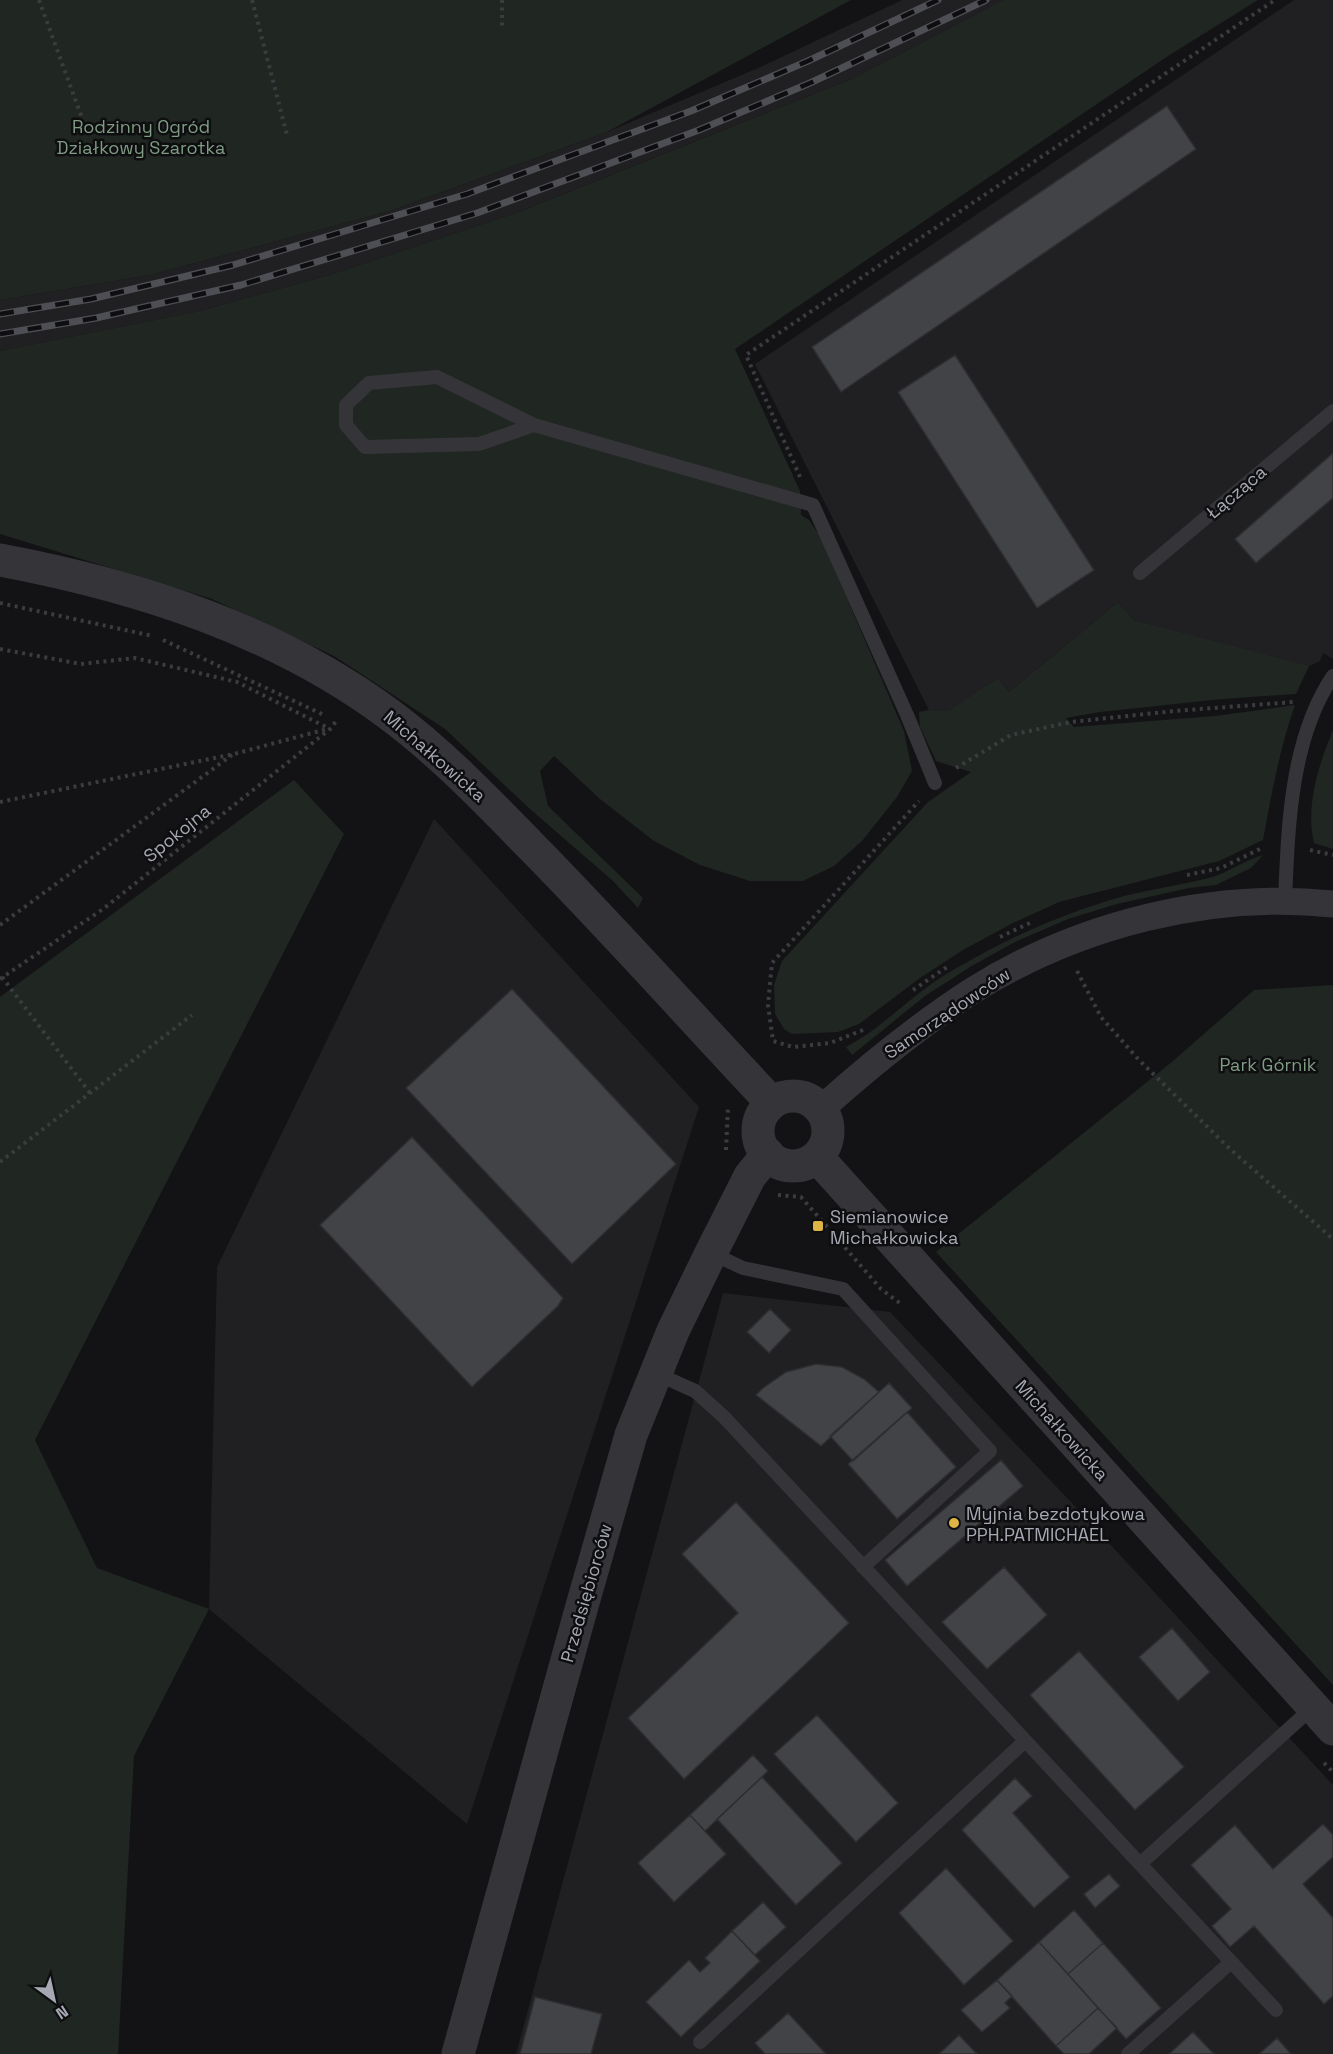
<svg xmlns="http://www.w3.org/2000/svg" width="1333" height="2054" viewBox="0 0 1333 2054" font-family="'Space Grotesk',sans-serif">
<rect width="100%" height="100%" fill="#131315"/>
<path fill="#201f21" d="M902,0H1003L854,78L519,212L329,275L200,311L0,351V300L150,275L393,210L607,132L765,65Z
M1294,0H1333V659L1323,653L1320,661L1307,667L1134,620L1118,602L1009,692L998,678L948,712L929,710L755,364Z
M434,819L699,1107L467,1824L209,1609L217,1267Z
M723,1293L890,1312L1070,1501L1333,1785V2054H516Z"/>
<path fill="#202621" d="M0,0H851L607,132L393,210L150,275L0,300Z
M1003,0H1258L1168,56L735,349L800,491L801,515L809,520L820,536L904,731L912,771L897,797L862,841L834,866L803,881H750L700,865L654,841L600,799L554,756L540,771L548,806L643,898L638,908L613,881L530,809L445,729L334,656L212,599L0,534V351L200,311L329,275L519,212L854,78Z
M1118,602L1134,620L1309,666L1296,694L1222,699L1100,712L1066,718L1074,727L1215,716L1295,705C1279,751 1272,792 1263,840L1219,861L1059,902L1011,924L963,950L920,978L859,1024L838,1032L792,1034L784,1029L775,1014L774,985L782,961L928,802L971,772L936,761L920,727L919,712L929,710L948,711L998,678L1009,692Z
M1333,730V849L1314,843C1305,806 1319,764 1333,730Z
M294,780L344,834L35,1440L97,1568L209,1609L134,1756L118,2054H0V997Z
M1263,855L1251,868L1216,885L1189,888L1117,904L1068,919L1015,942L970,967L925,996L852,1055L846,1047C873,1033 895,1012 919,993C944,974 973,958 1001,944C1040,924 1082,908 1124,896C1152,889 1181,885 1209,878C1228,873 1244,860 1263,855Z
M1333,985V1685L936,1252L1173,1061L1254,990Z"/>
<path fill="#424347" stroke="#2e2d30" stroke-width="1.5" d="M1167,106L1196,149L841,392L812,347Z
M955,355L1094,570L1037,608L898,392Z
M1333,453V498L1256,563L1235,539Z
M512,989L676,1164L572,1264L406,1088Z
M412,1137L563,1298L558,1306L472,1387L320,1225Z
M770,1309L791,1330L769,1353L747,1332Z
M816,1364L842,1367L864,1379L879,1392L821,1446L756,1395L763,1388L786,1372Z
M889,1383L912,1408L853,1461L830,1436Z
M907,1412L956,1467L897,1519L848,1464Z
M1001,1460L1023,1486L907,1586L885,1560Z
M736,1502L849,1623L684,1779L628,1718L738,1613L682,1554Z
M1004,1567L1047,1615L987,1669L942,1622Z
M1172,1628L1210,1672L1178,1701L1139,1657Z
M1079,1651L1184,1767L1135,1810L1030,1695Z
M817,1715L898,1803L856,1842L774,1754Z
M753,1755L768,1771L705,1831L690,1815Z
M762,1777L842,1863L796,1905L717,1819Z
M1015,1778L1032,1796L1013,1813L1070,1877L1034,1908L962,1830Z
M690,1815L726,1854L674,1902L638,1863Z
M1323,1824L1333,1835V1857L1303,1884L1333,1918V1996L1324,2004L1254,1926L1230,1947L1212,1926L1231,1909L1191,1865L1235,1825L1273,1869Z
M946,1868L1013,1941L964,1985L899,1913Z
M1109,1874L1120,1886L1095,1908L1084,1894Z
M763,1902L786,1927L755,1955L732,1931Z
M1074,1910L1103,1943L1068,1974L1039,1942Z
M732,1931L760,1961L681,2037L646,2002L689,1960L700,1972L710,1963L705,1958Z
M1039,1942L1098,2008L1056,2046L997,1980Z
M1103,1943L1161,2008L1126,2039L1068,1974Z
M997,1980L1012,1996L1005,2003L1010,2008L982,2032L961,2010Z
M535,1997L602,2014L591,2054H520Z
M1098,2008L1117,2028L1089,2054H1064L1056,2046Z
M788,2013L826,2054H765L755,2043Z
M1193,2032L1214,2054H1169Z
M959,2035L977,2054H939Z
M1277,2038L1291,2054H1259Z"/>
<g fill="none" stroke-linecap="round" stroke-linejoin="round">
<path stroke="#3b3c40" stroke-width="4" stroke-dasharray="3 4.5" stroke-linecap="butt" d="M39,0L82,118
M252,0L287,135
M502,0V29
M800,477L746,355L1275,0
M0,603L153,636
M163,640L324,715
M0,649L81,664L135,658L237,682L330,729
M956,768L1011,735L1071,722L1174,711L1294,702
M0,802L234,754L327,729
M1310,850L1333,855
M1187,875L1221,868L1264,847
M0,925L232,755
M1000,937L1034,921
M1077,971L1101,1017L1139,1060L1231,1150L1333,1239
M2,977L90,1093
M0,979L103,909L330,729L337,720
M913,990L947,967
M863,1030L830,1043L793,1047L773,1041L768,1005L772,963L919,801
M726,1150L728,1107
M0,1162L192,1015
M778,1195L801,1197L881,1289L901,1304
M1324,1763L1333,1772"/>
<path stroke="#353539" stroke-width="14" d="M534,425L479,444L365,447L346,425V405L369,383L437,377L534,425L813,505L907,715L935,783
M1140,573L1333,411
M1285,902C1288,829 1290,739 1333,676
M711,1253L743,1268L843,1289L990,1451L863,1567
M655,1373L695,1391L724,1417L1276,2010
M1140,1864L1313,1707
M700,2042L1025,1741
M1128,2054L1231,1962"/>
<path stroke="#353539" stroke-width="27" d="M821,1109C869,1066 918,1026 972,991C1077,925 1209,891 1333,904"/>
<path stroke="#353539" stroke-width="33" d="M0,560C138,586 276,630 390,715C441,753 485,799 529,844C612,928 691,1017 772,1103
M758 1131a35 35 0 1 1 70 0a35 35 0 1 1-70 0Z
M817,1157L1333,1729
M458,2054L582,1606L631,1435L673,1331L711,1253L750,1176L768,1154"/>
<defs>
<path id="rail" d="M0,314L91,299L233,265L467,194L691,111L808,61L938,0
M0,334L96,318L241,285L477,213L699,130L810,83L986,0"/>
</defs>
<use href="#rail" stroke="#4e4f54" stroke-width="7"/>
<use href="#rail" stroke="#0e0e10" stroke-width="4.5" stroke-dasharray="14" stroke-linecap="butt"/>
</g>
<g fill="#dcb544" stroke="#0e0e10" stroke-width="2">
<rect x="812" y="1220" width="12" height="12" rx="3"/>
<circle cx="954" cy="1523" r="6"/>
</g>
<g text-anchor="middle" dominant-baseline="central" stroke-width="5" stroke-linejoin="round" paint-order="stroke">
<g font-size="18" fill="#7f9c84" stroke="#0e0e10">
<text x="141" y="126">Rodzinny Ogród<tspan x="141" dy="21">Działkowy Szarotka</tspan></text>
<text x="1268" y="1064">Park Górnik</text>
</g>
<g font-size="18" fill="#a6a9b3" stroke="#0e0e10">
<text transform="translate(1236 492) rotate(-40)">Łącząca</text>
<text transform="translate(435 756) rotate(41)">Michałkowicka</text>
<text transform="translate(177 833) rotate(-39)">Spokojna</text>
<text transform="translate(947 1013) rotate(-34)">Samorządowców</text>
<text transform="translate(1062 1430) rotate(48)">Michałkowicka</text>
<text transform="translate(586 1593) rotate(-74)">Przedsiębiorców</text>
</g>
<g font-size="18" fill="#a6a9b3" stroke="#0e0e10" text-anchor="start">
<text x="830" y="1216">Siemianowice<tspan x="830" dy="21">Michałkowicka</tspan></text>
<text x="966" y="1513">Myjnia bezdotykowa<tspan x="966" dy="21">PPH.PATMICHAEL</tspan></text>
</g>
</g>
<g transform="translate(54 2000) rotate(147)" stroke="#0e0e10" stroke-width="4.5" paint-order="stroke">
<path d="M0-4.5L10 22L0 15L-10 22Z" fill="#a6a9b3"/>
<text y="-9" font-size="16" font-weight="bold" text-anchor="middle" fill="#a6a9b3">N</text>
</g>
</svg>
